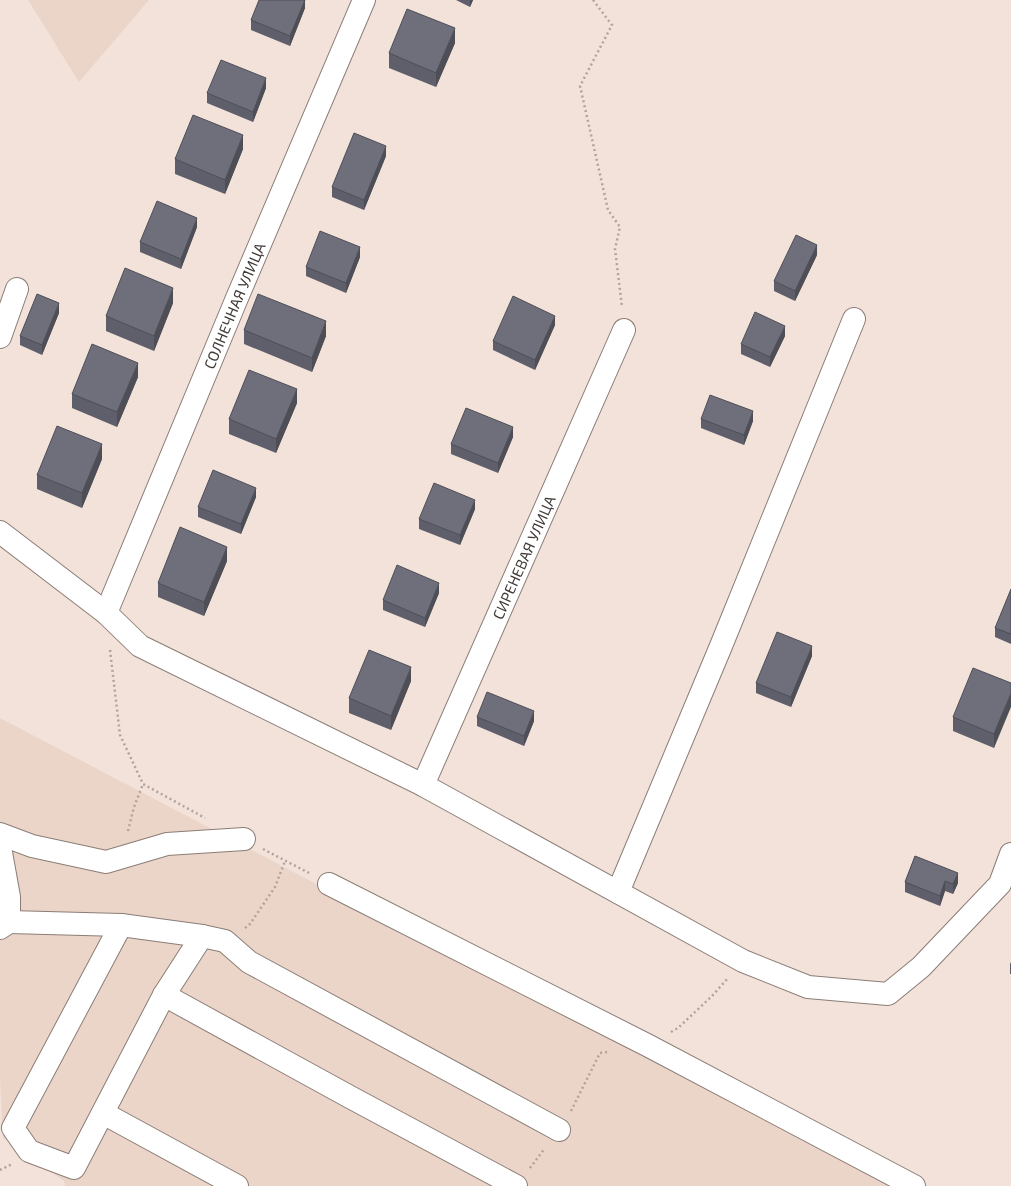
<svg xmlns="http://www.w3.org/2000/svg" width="1011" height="1186" viewBox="0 0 1011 1186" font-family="'Exo 2',sans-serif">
<rect width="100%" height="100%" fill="#f2e2da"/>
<path fill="#ebd5c8" d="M28,0H149L79,82Z
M0,718L892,1186H65L64,1181L3,1138L0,1078Z"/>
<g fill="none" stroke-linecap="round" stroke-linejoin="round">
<defs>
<g id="minor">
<path d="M0,337L17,289"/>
<path d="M0,532L106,613L140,646L423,785L743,961L808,987L888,994L921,967L1000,884L1011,854"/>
<path id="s1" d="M106,613L237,298L364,0"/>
<path id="s2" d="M423,785L624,330"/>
<path d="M0,834L32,846L106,862L167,844L244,839"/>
<path d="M0,847L9,897V922L0,928"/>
<path d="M329,884L647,1045L914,1186"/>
<path d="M618,892L721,646L854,319"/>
<path d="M9,922L121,925L202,936"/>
<path d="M121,925L13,1128L29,1151L74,1168L164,995L202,936L225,941L249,962L559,1130"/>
<path d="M164,995L350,1097L516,1186"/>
<path d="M103,1113L237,1186"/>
</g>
</defs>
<use href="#minor" stroke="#8b7d76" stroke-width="24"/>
<path stroke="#b0a39d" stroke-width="2.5" stroke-dasharray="2 3" stroke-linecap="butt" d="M593,0L612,25L580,86L608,210L620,227L615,249L622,307
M110,650L120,735L143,784L205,818
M128,831L134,807L143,784
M263,849L309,873
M245,928L250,924L275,887L285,861
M671,1032L678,1028L712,996L728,978
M571,1111L600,1053L608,1052
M530,1168L545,1148
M0,1170L12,1164"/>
<use href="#minor" stroke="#fff" stroke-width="22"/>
</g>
<path fill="#5f5f6b" d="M305,0V8L290,46L251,30V20Z
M456,0H473L470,7Z
M455,43L436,87L389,68V53Z
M266,88L253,122L207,103V93Z
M243,149L225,194L175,174V159Z
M386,156L364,210L332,197V187Z
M197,227L181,269L140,252V242Z
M817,255L795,301L774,291V281Z
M360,257L346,293L306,276V267Z
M173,303L154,351L106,331V316Z
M59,313L42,355L20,345V336Z
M555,325L535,370L493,350V341Z
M244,330L326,336L312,372L244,344Z
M785,336L770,367L741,354V344Z
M138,377L117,427L72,408V394Z
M297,403L276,453L229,434V419Z
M701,419L753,421L744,445L701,428Z
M513,437L498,473L451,454V444Z
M102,459L82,508L37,489V475Z
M256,497L241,534L198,517V507Z
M475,509L460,545L419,529V519Z
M227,561L204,616L158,597V583Z
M1011,589V644L995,637V628Z
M439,593L425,627L383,610V600Z
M812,656L791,707L756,693V683Z
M411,681L391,730L349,713V698Z
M1011,683L994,748L953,731V717Z
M477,717L534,721L524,746L477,726Z
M915,856L958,883L953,894L945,891L940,906L905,892V882Z
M1011,962V974H1010V964Z"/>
<path fill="#4e4e57" d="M305,0V8L290,46V36Z
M470,0H473L470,7Z
M455,28V43L436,87V73Z
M266,78V88L253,122V112Z
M243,135V149L225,194V180Z
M386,146V156L364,210V200Z
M197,218V227L181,269V259Z
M817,245V255L795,301V291Z
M360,247V257L346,293V283Z
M173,288V303L154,351V336Z
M59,303V313L42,355V345Z
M555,316V325L535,370V360Z
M326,321V336L312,372V358Z
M785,326V336L770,367V357Z
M138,363V377L117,427V412Z
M297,389V403L276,453V439Z
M753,411V421L744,445V435Z
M513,427V437L498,473V463Z
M102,444V459L82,508V493Z
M256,488V497L241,534V524Z
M475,500V509L460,545V535Z
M227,547V561L204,616V602Z
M439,583V593L425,627V618Z
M812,646V656L791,707V697Z
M411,667V681L391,730V716Z
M1011,693V707L994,748V734Z
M534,711V721L524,746V736Z
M958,873V883L953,894V884Z
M945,881V891L940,906V896Z"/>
<path fill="#6f6f7c" stroke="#4e4e57" d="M259,0H305L290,36L251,20Z
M407,9L455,28L436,73L389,53Z
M221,60L266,78L253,112L207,93Z
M193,115L243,135L225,180L175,159Z
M354,133L386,146L364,200L332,187Z
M157,201L197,218L181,259L140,242Z
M320,231L360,247L346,283L306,267Z
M796,235L817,245L795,291L774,281Z
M125,268L173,288L154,336L106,316Z
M37,294L59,303L42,345L20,336Z
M258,294L326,321L312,358L244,330Z
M513,296L555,316L535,360L493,341Z
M755,312L785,326L770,357L741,344Z
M92,344L138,363L117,412L72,394Z
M249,370L297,389L276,439L229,419Z
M710,395L753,411L744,435L701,419Z
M466,408L513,427L498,463L451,444Z
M57,426L102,444L82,493L37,475Z
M213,470L256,488L241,524L198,507Z
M434,483L475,500L460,535L419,519Z
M180,527L227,547L204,602L158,583Z
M397,565L439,583L425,618L383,600Z
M1011,589V634L995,628Z
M777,632L812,646L791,697L756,683Z
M369,650L411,667L391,716L349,698Z
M973,668L1011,683V693L994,734L953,717Z
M487,692L534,711L524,736L477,717Z
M915,856L958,873L953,884L945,881L940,896L905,882Z"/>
<g text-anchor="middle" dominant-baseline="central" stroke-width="4" stroke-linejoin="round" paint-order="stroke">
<g font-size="15" fill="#413b38" stroke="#f2e2da">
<text stroke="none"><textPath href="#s1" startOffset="333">СОЛНЕЧНАЯ УЛИЦА</textPath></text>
<text stroke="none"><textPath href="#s2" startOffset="249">СИРЕНЕВАЯ УЛИЦА</textPath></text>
</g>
</g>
</svg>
